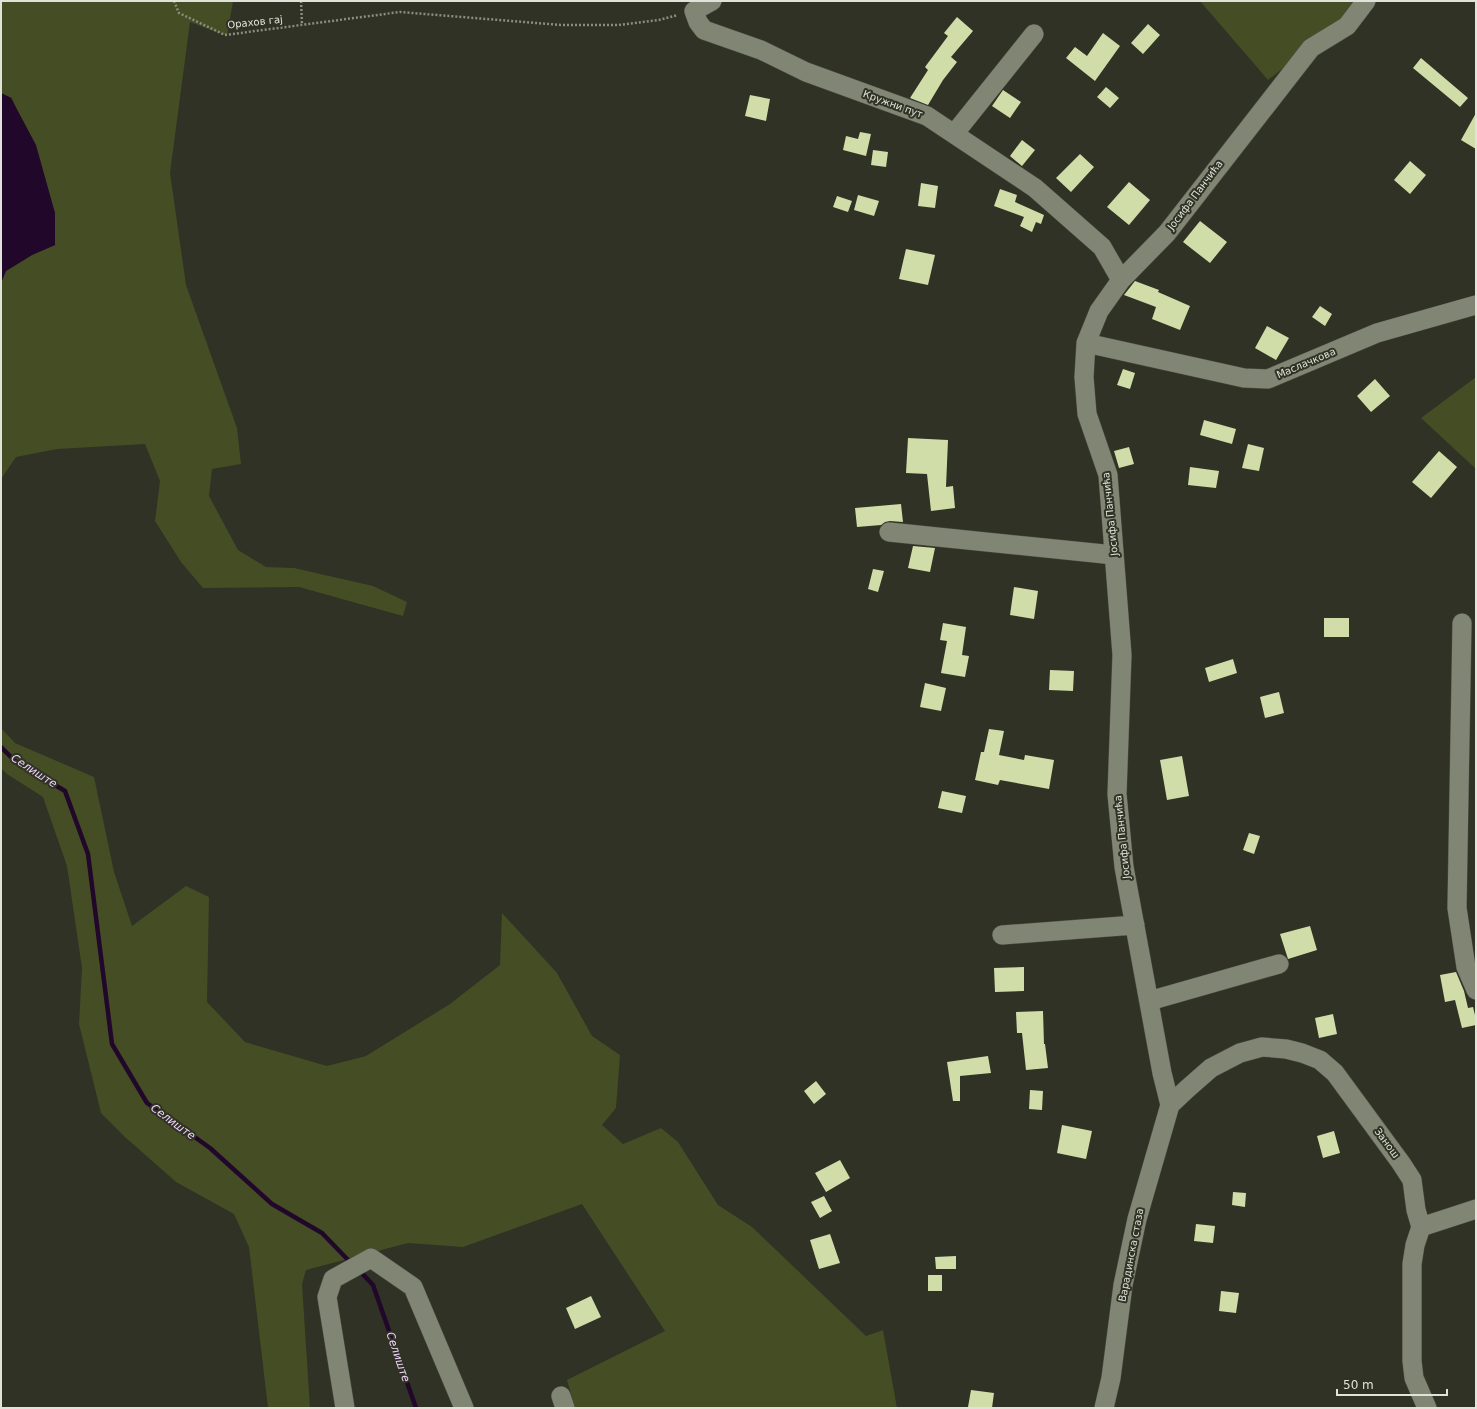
<svg xmlns="http://www.w3.org/2000/svg" width="1477" height="1409" viewBox="0 0 1477 1409" font-family="'DejaVu Sans',sans-serif">
<rect width="100%" height="100%" fill="#2f3224"/>
<path fill="#454d25" d="M1,1H233L227,36L190,22L170,173L186,285L237,428L241,464L212,469L209,496L238,550L266,567L294,568L373,586L407,602L403,616L299,587L203,588L181,562L155,521L160,481L145,444L57,449L16,457L1,479V283L6,271L32,255L55,245V213L12,98L1,93Z
M1200,1H1357L1347,18L1268,80Z
M1476,377V469L1421,418Z
M1,728L15,743L94,777L114,872L132,926L186,886L209,897L207,1002L245,1042L327,1066L366,1056L450,1004L500,965L502,913L557,973L592,1036L620,1055L616,1108L602,1125L623,1144L661,1128L678,1142L718,1205L752,1227L866,1336L883,1330L897,1408H575L567,1380L665,1331L582,1204L463,1247L408,1243L306,1270L302,1284L310,1408H268L249,1247L234,1214L176,1182L125,1137L101,1113L79,1024L82,968L67,866L43,797L7,774L1,768Z"/>
<path fill="#21082a" d="M1,93L11,98L36,145L55,213V245L32,255L6,271L1,283Z"/>
<g fill="none" stroke-linecap="round" stroke-linejoin="round">
<path stroke="#21082a" stroke-width="4.5" d="M1,747L15,761L65,791L88,854L112,1044L147,1103L210,1148L272,1204L322,1233L351,1263
M358,1269L373,1285L416,1408"/>
</g>
<path fill="#d1dda9" d="M957,17L973,31L951,57L957,62L943,80L928,105L910,98L928,70L925,67L948,36L944,33Z
M1148,24L1160,35L1143,54L1131,43Z
M1103,33L1120,46L1095,81L1066,58L1075,47L1087,56Z
M1421,58L1468,98L1460,107L1413,68Z
M1106,87L1119,98L1110,108L1097,97Z
M1003,90L1021,102L1010,118L992,106Z
M750,95L770,99L766,121L745,116Z
M1476,113V149L1461,140Z
M860,132L871,134L866,156L843,150L846,136L858,139Z
M1022,140L1035,150L1022,166L1010,156Z
M873,150L888,152L886,167L871,165Z
M1080,154L1094,167L1071,192L1056,178Z
M1410,161L1426,175L1410,194L1394,180Z
M1129,182L1150,200L1129,225L1107,207Z
M921,183L938,186L935,208L918,206Z
M1000,189L1017,195L1015,202L1044,215L1041,224L1036,222L1032,232L1020,226L1024,217L994,206Z
M858,195L879,201L874,216L854,210Z
M837,196L852,201L848,212L833,207Z
M1200,221L1227,242L1210,263L1183,242Z
M906,249L935,255L928,285L899,279Z
M1135,281L1159,290L1158,292L1190,306L1180,330L1152,319L1156,307L1124,295Z
M1320,306L1332,314L1325,326L1312,317Z
M1267,326L1289,338L1276,360L1255,348Z
M1123,369L1135,373L1130,389L1117,385Z
M1375,379L1390,396L1371,412L1357,396Z
M1204,420L1236,429L1232,444L1200,435Z
M908,438L948,440L946,487L953,486L955,508L931,511L927,474L906,473Z
M1248,444L1264,448L1259,471L1242,468Z
M1129,447L1134,464L1119,468L1114,451Z
M1439,451L1457,467L1431,498L1412,482Z
M1190,467L1219,471L1216,488L1188,485Z
M901,504L903,522L890,521L885,522L881,525L857,527L855,508Z
M913,546L935,548L930,572L908,568Z
M873,569L884,571L878,592L868,589Z
M1014,587L1038,591L1034,619L1010,615Z
M1324,618H1349V637H1324Z
M943,623L966,627L962,655L969,656L965,677L941,673L947,641L940,640Z
M1233,659L1237,673L1209,682L1205,668Z
M1050,670L1074,671L1073,691L1049,690Z
M925,683L946,688L941,711L920,707Z
M1279,692L1284,713L1265,718L1260,697Z
M989,729L1004,731L999,755L1024,760L1025,755L1054,760L1049,789L1000,780L998,785L975,780L981,752H984Z
M1182,756L1189,796L1167,800L1160,760Z
M942,791L966,796L962,813L938,808Z
M1249,833L1260,836L1254,854L1243,850Z
M1310,926L1317,950L1288,959L1280,934Z
M1024,967V991L995,992L994,968Z
M1456,972L1464,991L1468,1008L1473,1007L1476,1019V1025L1462,1028L1455,1000L1445,1002L1440,975Z
M1043,1011L1044,1044H1045L1048,1068L1026,1070L1022,1033H1017L1016,1012Z
M1333,1014L1337,1034L1319,1038L1315,1018Z
M988,1056L991,1073L960,1076V1101H953L947,1062Z
M816,1081L826,1094L814,1104L804,1091Z
M1030,1090L1043,1091L1042,1110L1029,1109Z
M1062,1125L1092,1131L1086,1159L1057,1153Z
M1334,1131L1340,1153L1323,1158L1317,1136Z
M840,1160L850,1178L826,1192L815,1173Z
M1233,1192L1246,1193L1245,1207L1232,1205Z
M824,1196L832,1211L820,1218L811,1202Z
M1196,1224L1215,1226L1213,1243L1194,1241Z
M830,1234L840,1263L819,1269L810,1240Z
M956,1256V1269H936L935,1257Z
M928,1275H942V1291H928Z
M1221,1291L1239,1293L1236,1313L1219,1311Z
M591,1296L601,1317L575,1329L566,1308Z
M971,1390L994,1393L992,1408L968,1407Z"/>
<g fill="none" stroke-linecap="round" stroke-linejoin="round">
<defs>
<path id="minor" d="M712,1L694,11L698,22L704,30L761,50L806,72L927,116L1035,188L1102,247L1121,280
M954,134L1034,34
M1086,343L1244,378L1268,379L1377,333L1476,305
M889,532L1114,555
M1462,623L1457,908L1466,967L1476,990
M1002,935L1135,925
M1149,1001L1279,964
M1170,1105L1162,1073L1124,867L1117,794L1122,655L1108,475L1087,414L1084,377L1086,343L1099,311L1121,280L1167,233L1311,48L1347,26L1366,1
M1421,1227L1476,1209
M561,1396L565,1408
M345,1408L327,1297L333,1279L371,1258L413,1287L464,1408
M1104,1408L1111,1378L1123,1285L1137,1219L1170,1105L1187,1089L1211,1068L1240,1053L1262,1047L1286,1049L1302,1053L1320,1060L1335,1073L1401,1163L1412,1180L1416,1210L1421,1227L1415,1245L1412,1264V1361L1414,1378L1427,1408"/>
</defs>
<use href="#minor" stroke="#4c4e42" stroke-width="20"/>
<path stroke="#8a8d81" stroke-width="2.5" stroke-dasharray="2 2" stroke-linecap="butt" d="M174,1L179,13L225,35L400,12L561,25H618L659,20L678,15
M301,1L302,25"/>
<use href="#minor" stroke="#818574" stroke-width="19"/>
</g>
<g text-anchor="middle" dominant-baseline="central" stroke-width="4" stroke-linejoin="round" paint-order="stroke">
<g font-size="10" fill="#e1e3da" stroke="#2f3224">
<text transform="translate(255 22) rotate(-6)">Орахов гај</text>
<text transform="translate(893 104) rotate(20)">Кружни пут</text>
<text transform="translate(1195 195) rotate(-53)">Јосифа Панчића</text>
<text transform="translate(1306 363) rotate(-23)">Маслачкова</text>
<text transform="translate(1110 514) rotate(-96)">Јосифа Панчића</text>
<text transform="translate(1122 837) rotate(-96)">Јосифа Панчића</text>
<text transform="translate(1387 1143) rotate(54)">Занош</text>
<text transform="translate(1131 1255) rotate(-79)">Варадинска стаза</text>
</g>
<g font-size="11" font-style="italic" fill="#f1d5fd" stroke="#2f3224">
<text transform="translate(34 771) rotate(33)">Селиште</text>
<text transform="translate(173 1122) rotate(36)">Селиште</text>
<text transform="translate(398 1357) rotate(71)">Селиште</text>
</g>
</g>
<rect width="1477" height="1409" fill="none" stroke="#e1e3da" stroke-width="4"/>
<path d="M1337 1389v6h110v-6" fill="none" stroke="#e1e3da" stroke-width="2"/>
<text x="1343" y="1389" font-size="12" fill="#e1e3da" stroke="#2f3224" stroke-width="3" paint-order="stroke">50 m</text>
</svg>
